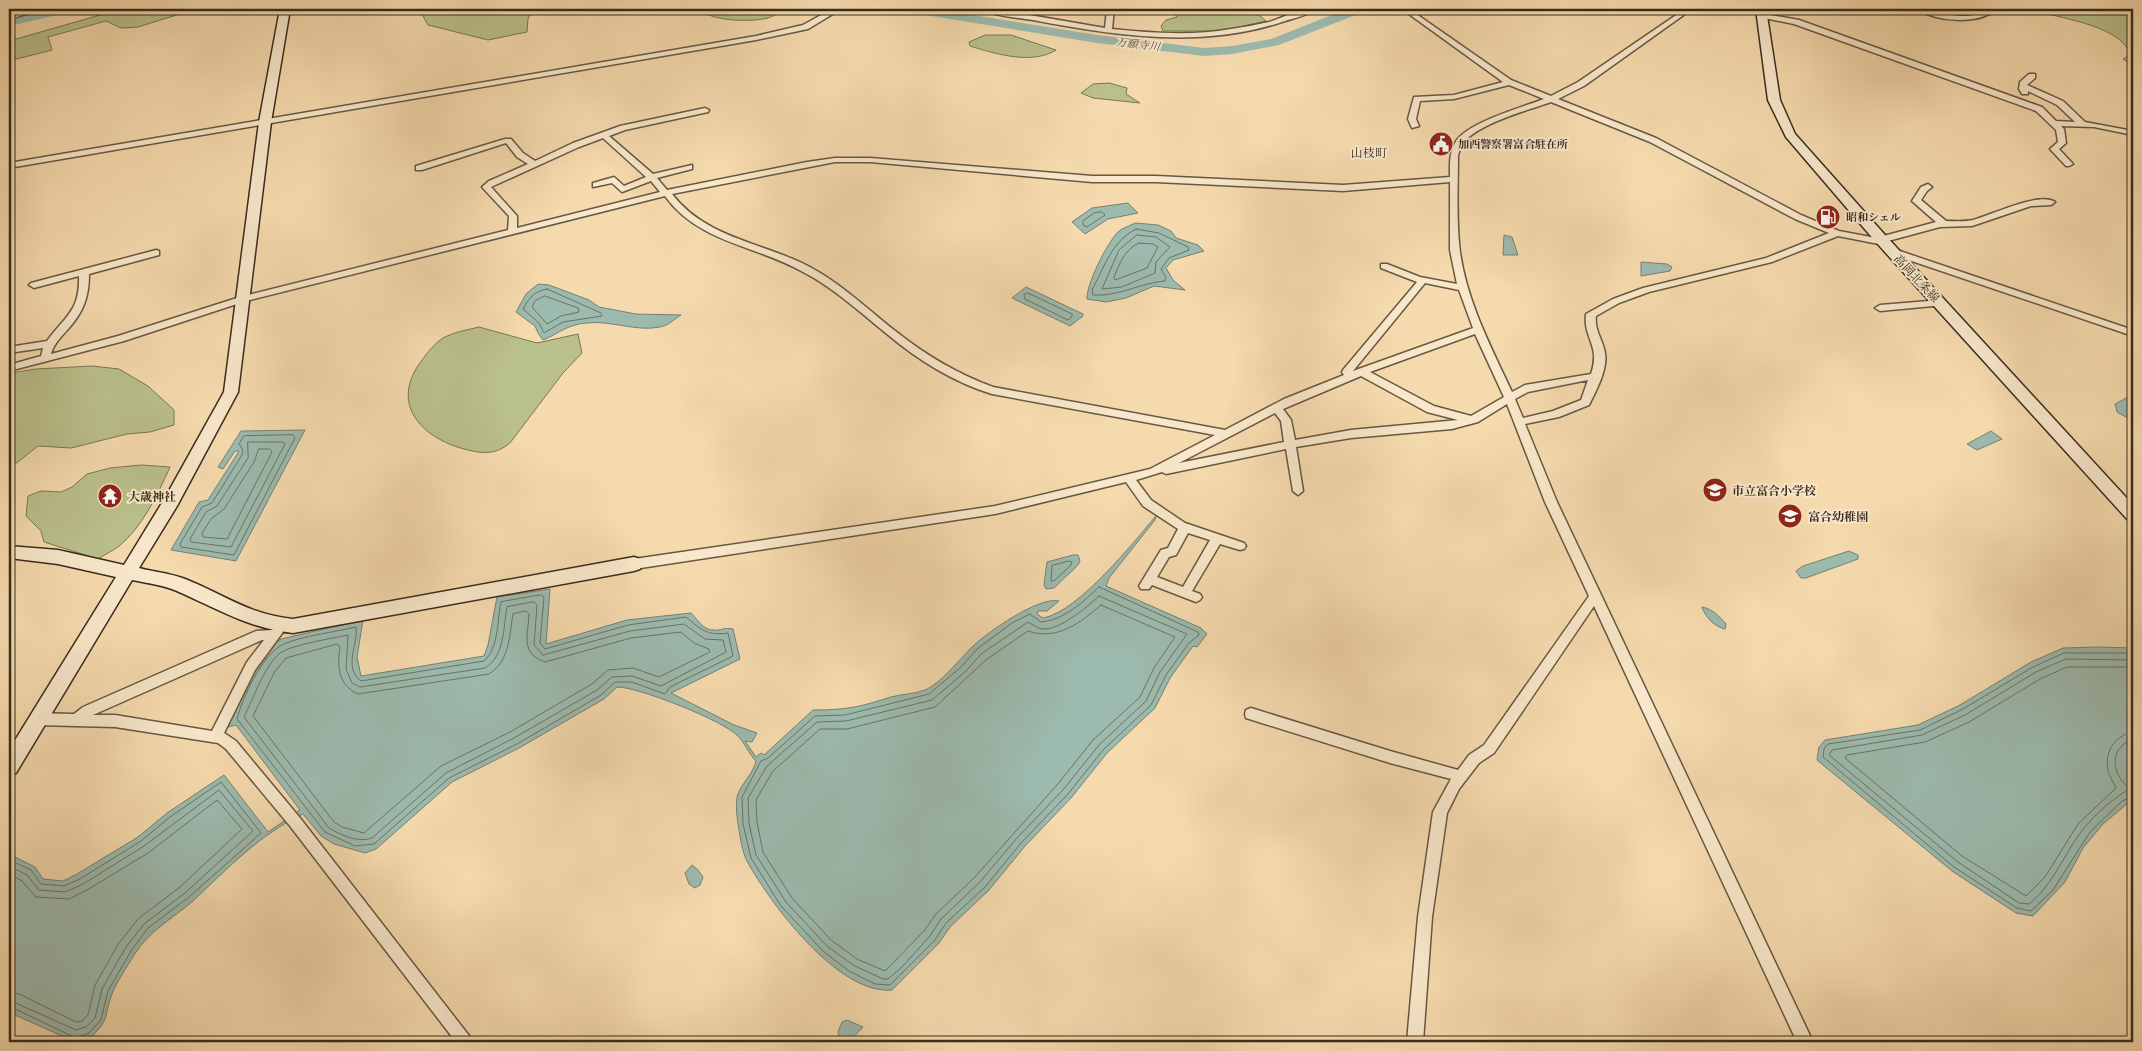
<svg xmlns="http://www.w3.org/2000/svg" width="2142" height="1051" viewBox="0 0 2142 1051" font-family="'Libre Caslon Text','Noto Serif JP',serif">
<rect width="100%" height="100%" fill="#f5daad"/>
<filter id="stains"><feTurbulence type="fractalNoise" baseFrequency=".004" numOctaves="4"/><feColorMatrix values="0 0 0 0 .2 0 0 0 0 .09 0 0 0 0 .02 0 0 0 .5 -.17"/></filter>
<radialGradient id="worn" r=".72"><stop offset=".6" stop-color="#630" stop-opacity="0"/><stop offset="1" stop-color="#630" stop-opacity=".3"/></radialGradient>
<path fill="#bac08b" stroke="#7a7654" d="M121,9H196L138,27L121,28L106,21L48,37L52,50L9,61V41Z
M419,9H532L528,19L527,32L488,40L428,25Z
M701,9H786C781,12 774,16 768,18C754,22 709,22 701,9Z
M1181,9H1255V12L1266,21L1222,31H1163L1161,26L1166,20L1177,17L1173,12Z
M2036,9H2133V66L2123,59L2130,55C2123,27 2065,19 2040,12Z
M985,35H1011L1056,50C1032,65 996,54 970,46L969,42Z
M1109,83L1127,88L1126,94L1140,103L1093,98L1081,93L1093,84Z
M479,327L537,343L578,334L582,353L563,373L510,443C495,455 483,454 464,449C420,437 389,403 422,360C427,353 435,343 443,338C454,332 467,330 479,327Z
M92,366L119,369L148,386L174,410V425L150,432L127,434L71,448L38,446L9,469V375L11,373L36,369Z
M141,465L170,467C158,494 142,528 118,547C112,551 104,555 98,559L44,542L41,531L26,516L28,496L41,491L61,492L72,487L87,474L110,468Z"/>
<path fill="#9cbaae" stroke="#748174" d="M1128,203L1138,213L1108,219L1085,234L1072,222L1092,208Z
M1135,223L1158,225L1171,231L1176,238L1198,245L1204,251L1173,260L1166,268L1173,280L1185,290L1154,286L1126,298L1106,302L1087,299C1086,285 1107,243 1118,232C1122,228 1130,226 1135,223Z
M1504,235L1512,237L1518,255H1503Z
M1641,262L1667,264L1672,267L1670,271L1641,276Z
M538,284L549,285L589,300L599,307L636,314L681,315C675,319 667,326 660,327C636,332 611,320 586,323C566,325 560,333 543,340L538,333L535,326L516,312L526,294Z
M1026,287L1083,314V316L1070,326L1012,298Z
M2130,396L2133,397V421L2117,412L2115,404Z
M305,430L236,561L171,550L199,502L208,500L239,451H235L223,469L218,467L241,431Z
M1991,431L2002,439L1977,450L1967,444Z
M1156,516L1155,520L1109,578L1106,586L1201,628L1207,634L1197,647L1193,646L1170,678L1155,708L1107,753L1071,798L1025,846L989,890L950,927L939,943L892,990C838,995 770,903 747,861C742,852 740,835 738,824C737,817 735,801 738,794C742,783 753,774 756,761C748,753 745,743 738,736C724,721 639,687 617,687L604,699L519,748L452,782L376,849L365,853L334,844L321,836L303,814C260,834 227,869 193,901C172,919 149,931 134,955C127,967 117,981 112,994C104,1015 110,1020 91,1037L71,1040L15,1015L9,1010V854L35,867L43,879L63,881L77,874L138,837L167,813L224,775L268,832L300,810L236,725L228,727C237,701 257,654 281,639L363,620L357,657L361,676L484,656L488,645L497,597L550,589L546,644L627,620L691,613C697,619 703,630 713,630C720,631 725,627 733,629L740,659L671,693L734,725L757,733L752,742L745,741L756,757L761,753L764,755L813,710C846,710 860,707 891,697C902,694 915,694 925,690C940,684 961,658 973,646C988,632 1039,596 1059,601L1047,611H1038L1037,614L1043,618C1078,612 1133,543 1156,516Z
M1849,551L1858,555V559L1806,578H1801L1796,571L1803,566Z
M1073,555H1078L1080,561L1078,565L1054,588L1046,589L1044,585L1047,562Z
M1702,607C1713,609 1719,616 1726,624L1725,629C1715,627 1705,617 1702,607Z
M2097,647L2133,648V750L2128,753L2127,769L2133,777V799L2103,824L2083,848L2065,882L2033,916L2016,913L1952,871L1817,760L1819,747L1825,740L1918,725L1960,705L2031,662L2063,648Z
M692,865L698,870L703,877L700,885L695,888L689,884L685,873Z
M847,1020L863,1027L849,1042H841L838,1032L842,1022Z"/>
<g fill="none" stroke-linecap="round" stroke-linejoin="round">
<path stroke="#6a7366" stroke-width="1" d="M1102,212L1105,215L1087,227L1083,225V221L1094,213Z
M1136,229L1159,233L1188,247L1189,250L1169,258L1161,269L1166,278L1165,281C1140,283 1118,297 1093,295L1092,290C1105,266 1111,242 1136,229Z
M1137,235L1156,237L1170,247L1156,262L1155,273L1122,287L1102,289L1119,250Z
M1139,243L1153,244L1158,247L1147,268L1115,280L1114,277C1120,263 1124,250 1139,243Z
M547,289L601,313L602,316L563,322L544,333L539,323L523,309C529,298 534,291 547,289Z
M1028,293L1072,314V317L1068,320L1025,299L1024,295Z
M545,296L578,308L579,312L561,316L547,324L532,307L535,301Z
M293,435L295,438L234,555L181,547L180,544L202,507L212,503L242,455L243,450L239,444L244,436Z
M248,442H283L285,444L231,547L191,542L190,539L206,512L217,506L248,458Z
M259,449H270L272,452L227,539L203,537L202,533L211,519L224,509L254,462Z
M1069,561L1072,562L1071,565L1054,581H1051L1052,566Z
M1099,587L1198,632L1199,635L1189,643L1166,675L1151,705L1103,750L1068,794L1021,843L985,887L946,923L935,940L890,985L875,984L849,971L823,951L781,906L751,858L743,824L742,797L761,761L768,758L815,716L845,715L929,694L961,667L977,649L1012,623L1030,614L1041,622C1064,620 1083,602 1099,587Z
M541,595L544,597L540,643L545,649L628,625L686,617C701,630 708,636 728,633L733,656L670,687L665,694L632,682H615L601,695L517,744L449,778L374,844L355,846L325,832L237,719C242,698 263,653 284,644C302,636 335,632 356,627C358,645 343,668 361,681L484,661C499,648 497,620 501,602Z
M1099,596L1187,634L1160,672L1146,701L1099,745L1063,790L1016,839L980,882L941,919L930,936L902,967L888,979H883L853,965L827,946L786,902L756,855L749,823L748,798L767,766L817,722L846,721L932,700L966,671L981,654L1028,622C1032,624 1037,628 1042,629C1059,631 1087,607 1099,596Z
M534,602L537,605L534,645L543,655L630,631L684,624L705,639L723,640L726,652L661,686L632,676L612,677L597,690L514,738L446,773L372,838C358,843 341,835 329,828L244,717C253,699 265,665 280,653C291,645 334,638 348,635L346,669L352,683L360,687L485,668C505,656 503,628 507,607Z
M1101,605L1175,637L1154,668L1140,697L1093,740L1057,785L975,877L936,914L924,931L885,971L857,959L831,940L792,898L763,852L757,822L756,800L773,771L820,729H847L935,707L987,659L1028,631C1057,641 1080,623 1101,605Z
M526,611L529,614C528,636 520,653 545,662L631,638L681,632L694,643L709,649L710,652L659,677L633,668L608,670L592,684L510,732L441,766L364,833L342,827L334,822L253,716L275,671L286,658L337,644L340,647C337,666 338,685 358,694L489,674C510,661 509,636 513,614Z
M2133,653H2064L2033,667L1963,709L1920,730L1828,744L1824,749L1823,757L1954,867L2017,908L2031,911L2053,890L2090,832L2121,802L2133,795
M2133,660L2066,659L2036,672L1965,715L1922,735L1832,750L1829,755L1958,862L2019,903L2029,904C2050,887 2060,864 2074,842C2088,820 2107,803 2129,789C2125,784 2119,778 2117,772C2111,757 2119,744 2133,739
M2133,667H2067L2040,679L1969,722L1925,742L1847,755L1845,758L1962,856L2026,896L2045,877L2078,824L2116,788C2114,783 2111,779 2109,774C2103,754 2113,736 2133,732
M9,860L31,870L41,884L64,886L80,879L141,841L170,817L221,782L261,833L189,897L148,928L131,951L108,991L101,1020L89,1033L76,1038L9,1006
M9,866L27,875L39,890L65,892L83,884L144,846L219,790L253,831L185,893L144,924L126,947L102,989L95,1018L86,1027L76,1030L9,1000
M9,874L22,881L36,897L69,899L87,890L148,853L217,800L242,829L180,887L138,919L119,943L95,985L88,1015L82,1021L76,1022L19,994L9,992"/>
<path fill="#9cbaae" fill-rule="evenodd" d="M49,9H72L70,12L9,26V18Z
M906,9H936L1097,35L1204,48L1232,46L1271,39L1347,9H1365L1363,12L1279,45L1232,54L1204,56L1097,43L913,13Z"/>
<defs>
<path id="street" d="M33,9H44L9,19V15Z
M832,9H841L808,29L756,40L9,168V163L756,36L803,25Z
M981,9H995L1105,28L1107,9H1114L1112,29C1151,33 1192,36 1231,29C1243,27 1256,25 1269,22C1285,17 1300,8 1317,9C1308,15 1295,18 1285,21C1203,49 1116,36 1033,20C1020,18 992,16 981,9Z
M1402,9H1409L1511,80L1551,96L1578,82L1685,9H1692L1584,86L1558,99L1656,138L1801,215L1839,231L1876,238L1936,222L1912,201L1921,187L1928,184L1932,187L1927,191L1921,200L1946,221C1955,221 1965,222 1973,220C1991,215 2041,191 2055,202L2051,205L2031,206L1972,226L1940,227L1888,241L1887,244L1884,245L1838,236L1772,262L1649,292L1619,303L1596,316C1594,330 1603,340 1605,353C1608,369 1596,391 1589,405L1559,417L1525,424L1557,502L1813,1042H1797L1594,606L1494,753L1479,763L1459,789L1447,813L1432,917L1423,1042H1407L1418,917L1433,812L1451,779L1390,763L1246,718L1245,714L1246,710L1251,708L1390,751L1458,770L1469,755L1484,745L1589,596L1545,502L1507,404L1478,422L1452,429L1351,438L1296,447L1303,491L1298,495L1293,491L1286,449L1166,474L1162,472L1136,480L1151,500L1185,523L1244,543L1246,546L1244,549L1240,550L1220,544L1192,591L1200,594L1202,597L1200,600L1196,602L1152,585L1149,589H1141L1139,586L1161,550L1168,548L1178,529L1143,506L1126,482L995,514L634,569L630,567L628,564L630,561L634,559L995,506L1150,469L1215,435L992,394C953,382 918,360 887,334C861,313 835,289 805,273C757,245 700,244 665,196L246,301L124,341L9,371V365L41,356L43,348L9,353V347L47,341C66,315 80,311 79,276L34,288L29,285L31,283L156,250L159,251V255L89,274C89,296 84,311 69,328C62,336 54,343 51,354L118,336L240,297L508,230L509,216L482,187L489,181L528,164L517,157L506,143L422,170H416V166L505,139H511L523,153L535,161L573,143L620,126L705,108L709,110L708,112L625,130L609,136L653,174L692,165V169L657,178L667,190L807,162L835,158H870L1092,176H1156L1343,185L1450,177C1450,165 1449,154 1455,143C1465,123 1523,107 1544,99L1509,85L1454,99L1420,101L1416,119L1419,126L1412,128L1408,119L1414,97L1454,95L1503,82ZM1551,102L1650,142L1795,219L1829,233L1766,258L1643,288L1613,299L1586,314C1583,339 1601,345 1591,374L1525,385L1512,392C1491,347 1467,302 1460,252C1456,222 1458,185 1458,155C1460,150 1461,145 1465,141C1481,123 1528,110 1551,102ZM603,138L646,177L624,186L614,177L593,183V187L612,183L622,192L651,181L660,192L517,228V216L491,187L579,147ZM835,162H870L1092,182H1156L1343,191L1450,182V250L1457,284L1420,277L1387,264H1381V268L1417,282L1343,370L1342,372L1344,375L1284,399L1225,430L993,387C957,374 924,354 894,330C865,307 836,279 802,263C757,242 704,236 672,194ZM1425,283L1459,290L1473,328L1353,371ZM1475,334L1504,397L1471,416L1434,406L1370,372ZM1361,376L1427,412L1458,420L1351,430L1295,440L1291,420L1283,409ZM1588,380L1581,400L1553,411L1523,418L1515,399L1528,392ZM1275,413L1281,421L1284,442L1179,463ZM1188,533L1210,540L1183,587L1157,577L1169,557L1176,555Z
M1917,9C1934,8 1949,17 1965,16C1977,16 1986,8 1997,9C1978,25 1937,22 1917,9Z
M1759,13L1799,20L2042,107L2056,121L2075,122L2057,105L2028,91V94H2022L2019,89L2020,82L2029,74H2035V78L2027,85L2063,101L2085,122L2133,131V135L2094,127L2061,126L2064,129L2066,143L2059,149L2073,164L2069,166H2066L2050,149L2058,142L2056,130L2036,111L1794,24L1759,17Z
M1891,248L2133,330V336L1888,253L1886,251Z
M1941,300L1946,303L1944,305L1880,311L1875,308L1880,305Z
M277,627L281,628L283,632L255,670L224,733L236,741L300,818L470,1037L473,1042H456L290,826L226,749L218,743L115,727L36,725L31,723L30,719L31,715L36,713L74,714L83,707L256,631L272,630ZM262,640H264L247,662L212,731L115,715H93Z"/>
<path id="secondary" d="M280,9H290L271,122L238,392L177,506L139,568C154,572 170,573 185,579C223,594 250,615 293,619L634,557L640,559L642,564L640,569L634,571L293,633C250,629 216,608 177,591C164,585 147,583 132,580L16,773L9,776V750L116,577L58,564L9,558V546L58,550L124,565L165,498L224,392L259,122Z
M1756,9H1766L1780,100L1795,134L1885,235L2133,505V521L2127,519L1875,241L1786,137L1768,100Z"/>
</defs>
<use href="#street" stroke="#685842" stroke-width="3"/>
<use href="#secondary" stroke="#392c1e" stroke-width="3"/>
<use href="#street" fill="#f8e7ca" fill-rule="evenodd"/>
<use href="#secondary" fill="#f8e7ca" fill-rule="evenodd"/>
</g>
<defs>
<symbol id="civic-disc" viewBox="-11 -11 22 22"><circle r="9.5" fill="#8f2418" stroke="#f8e7ca"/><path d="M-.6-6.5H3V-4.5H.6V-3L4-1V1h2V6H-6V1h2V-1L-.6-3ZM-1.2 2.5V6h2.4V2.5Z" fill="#fff"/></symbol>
<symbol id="fuel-disc" viewBox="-11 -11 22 22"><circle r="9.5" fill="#8f2418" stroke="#f8e7ca"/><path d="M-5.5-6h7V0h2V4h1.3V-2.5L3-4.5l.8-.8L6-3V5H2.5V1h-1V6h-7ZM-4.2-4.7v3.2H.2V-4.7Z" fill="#fff"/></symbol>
<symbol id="school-disc" viewBox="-11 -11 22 22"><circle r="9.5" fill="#8f2418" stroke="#f8e7ca"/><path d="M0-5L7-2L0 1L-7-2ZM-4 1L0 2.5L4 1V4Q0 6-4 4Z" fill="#fff"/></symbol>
<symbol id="temple-disc" viewBox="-11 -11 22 22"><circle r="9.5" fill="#8f2418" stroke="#f8e7ca"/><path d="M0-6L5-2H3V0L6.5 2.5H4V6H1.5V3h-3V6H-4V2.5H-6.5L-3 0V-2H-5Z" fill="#fff"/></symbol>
</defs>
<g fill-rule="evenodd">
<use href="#civic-disc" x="1427" y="130" width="28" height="28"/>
<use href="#fuel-disc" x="1814" y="203" width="28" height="28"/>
<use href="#school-disc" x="1701" y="476" width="28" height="28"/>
<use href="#temple-disc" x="96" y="482" width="28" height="28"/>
<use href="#school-disc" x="1776" y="502" width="28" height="28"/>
</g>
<g text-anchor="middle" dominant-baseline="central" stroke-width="4" stroke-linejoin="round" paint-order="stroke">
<g font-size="11" font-style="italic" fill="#525042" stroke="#f8e7ca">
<text transform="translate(1138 44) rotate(7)">万願寺川</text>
</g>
<g font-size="11" font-weight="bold" fill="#392c1e" stroke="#f8e7ca" text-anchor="start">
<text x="1458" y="144">加西警察署富合駐在所</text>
<text x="1846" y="217">昭和シェル</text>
</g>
<g font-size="12" fill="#392c1e" stroke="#f8e7ca">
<text x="1369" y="152">山枝町</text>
</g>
<g font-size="12" fill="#392c1e" stroke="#f8e7ca">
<text transform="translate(1917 278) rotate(47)">高岡北条線</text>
</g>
<g font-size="12" font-weight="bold" fill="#392c1e" stroke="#f8e7ca" text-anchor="start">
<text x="1732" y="490">市立富合小学校</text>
<text x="128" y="496">大歳神社</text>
<text x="1808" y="516">富合幼稚園</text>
</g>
</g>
<rect width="2142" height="1051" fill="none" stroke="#f5daad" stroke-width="30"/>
<rect x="10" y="10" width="2122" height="1031" fill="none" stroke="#392c1e" stroke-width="2.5"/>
<rect x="15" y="15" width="2112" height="1021" fill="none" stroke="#392c1e"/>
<rect width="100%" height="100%" filter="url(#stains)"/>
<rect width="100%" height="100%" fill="url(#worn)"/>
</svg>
